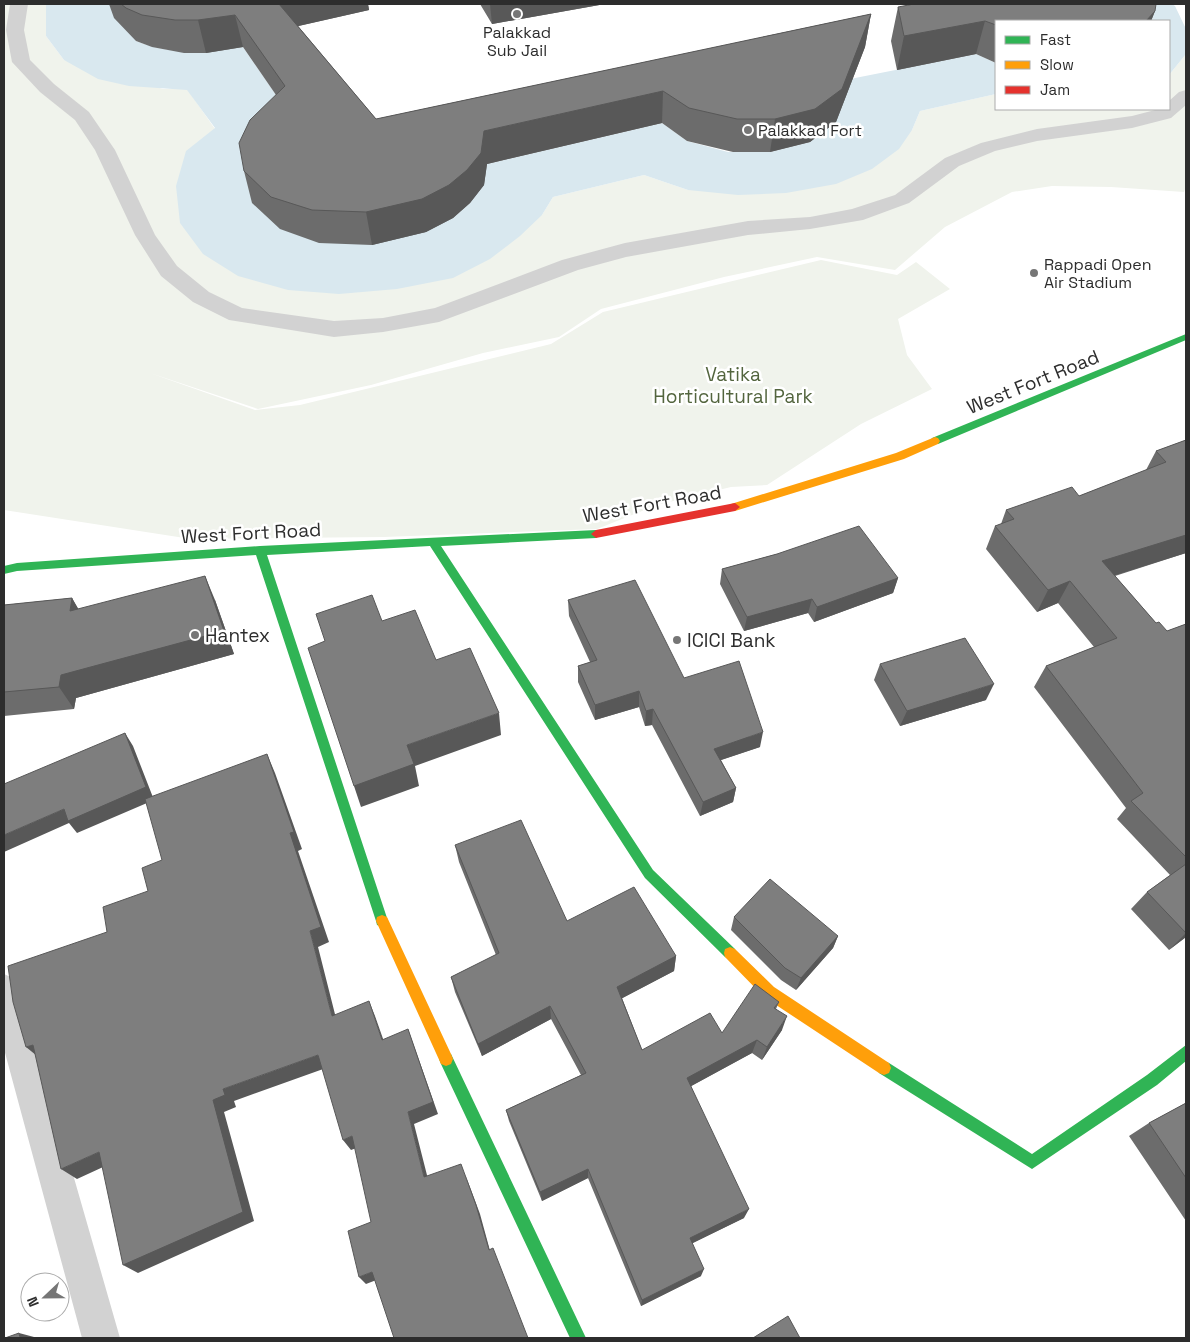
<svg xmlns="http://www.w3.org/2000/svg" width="1190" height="1342" viewBox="0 0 1190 1342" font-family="'Space Grotesk',sans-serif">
<rect width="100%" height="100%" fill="#fff"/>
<path fill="#f0f3ec" d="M4,4H46V36L64,60L163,89H187L215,129L180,223L542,215L553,197L644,175L688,190L912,130L920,111L996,94V109H1169V75L1186,54V186L1184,192L1111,187L1052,186L1012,192L945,227L895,270L817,257L724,277L601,309L559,337L483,353L371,385L258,409L150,373L255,410L300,405L551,344L603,312L821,260L897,275L916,262L950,289L898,319L907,355L932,389L861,424L767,485L731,487L657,505L597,529L384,537L191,539L4,510Z"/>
<path fill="#d9e8ef" d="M46,4H117L136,41C172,55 205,53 243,47L296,124L453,218L470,203L483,185L487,164L662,123L687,141L728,152H770L810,142L840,81L976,54L996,63V94L920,111L912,130L899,149L872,169L836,184L786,193L738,195L688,190L644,175L553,197L542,215L520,236L490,259L453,278L397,289L339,294L288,290L238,276L203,254L180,223L176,186L186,151L215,128L187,90L129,86L98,79L64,60L46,36Z
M1128,4H1172L1175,6L1186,29V54L1169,75V21H1142Z"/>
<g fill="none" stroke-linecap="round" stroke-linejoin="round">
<path fill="#d2d2d2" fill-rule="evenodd" d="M10,4H28L24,30L30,60L54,84L89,112L115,150L155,235L177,266L209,292L242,308L334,321L383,318L435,308L562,260L625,243L748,221L810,217L852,209L895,195L945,158L981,143L1037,129L1132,116L1159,109H1169V101L1179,92L1186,90V105L1171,118L1132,128L1037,141L995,151L959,166L909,203L863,220L810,229L748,235L626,257L578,270L439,322L383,332L334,337L229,320L193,302L161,276L135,235L95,150L75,120L40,92L12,62L6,30Z
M4,974L15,979L20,990L120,1338H82L4,1049Z"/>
<path fill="#30b455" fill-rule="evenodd" d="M1186,334V340L938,444H932L930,441L932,438Z
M596,530L601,534L596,538L441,546L653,870L735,949L736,953L735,957L730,959L725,957L645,878L430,546L267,555L388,921L387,925L382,927L377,925L376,921L256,555L17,571L4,574V566L17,563L260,546Z
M1186,1045V1061L1157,1085L1032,1169L879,1073L877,1068L879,1063L884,1061L889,1063L1032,1154L1147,1075Z
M446,1052L451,1054L586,1338H570L441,1064L439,1059L441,1054Z"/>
<path fill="#ff9f0a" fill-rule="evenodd" d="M935,437L938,438L940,441L938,444L904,459L735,511L730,507L731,504L896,453Z
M382,915L387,917L451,1054L453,1059L451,1064L446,1066L441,1064L376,921L377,917Z
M730,947L735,949L774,987L889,1063L891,1068L889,1073L884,1075L879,1073L764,997L725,957L724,953L725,949Z"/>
<path fill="#e5322d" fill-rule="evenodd" d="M735,503L740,507L735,511L596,538L591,534L596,530Z"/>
</g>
<path fill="#6c6c6c" d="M109,4H368L369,10L298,26L376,119L871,14L865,47L836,122L810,142L770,152H733L687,141L662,123L487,164L484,185L470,203L453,218L426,232L372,245L319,243L280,229L252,203L244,171L276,95L243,47L206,53H184L152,47L136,41L114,18Z
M480,4H605L492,24Z
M898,7L1155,11L1151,21H996V63L976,54L897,70L891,41Z
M1186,440V553L1115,576L1156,623L1167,631L1186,624V937L1169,950L1131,909L1147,892L1170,875L1117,819L1126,808L1034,687L1046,666L1094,647L1058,603L1037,612L986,549L995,526L1001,524L1006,510L1079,496L1146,470L1156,451Z
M777,554L898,578L893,593L814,622L808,613L744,631L720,584L722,569Z
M72,598L78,609L215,600L234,654L76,698L74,709L4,716V605Z
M568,600L684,678L760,747L721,760L736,788L733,802L700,816L652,725L645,726L639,707L595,720L578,682V666L590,662L569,616Z
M880,664L986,700L900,726L874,680Z
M455,845L567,921L676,956L674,971L622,998L642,1050L722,1033L779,1002L776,1009L782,1030L762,1060L752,1053L691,1086L744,1218L692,1243L701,1276L641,1306L588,1178L542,1201L509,1121L506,1110L581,1075L551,1019L482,1056L455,992L451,977L496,955L459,862Z
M734,917L838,936L833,948L796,990L781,980L731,930Z
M1186,1103V1221L1129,1136L1149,1123Z"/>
<path fill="#585858" d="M276,4H368L369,10L281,30Z
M490,4H605L492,24Z
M1155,11L1151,21H1146Z
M871,14L865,47L836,122L810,142L770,152L775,119Z
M235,15L243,47L206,53L198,20Z
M985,21L976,54L897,70L904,36Z
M663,91L662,123L487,164L484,185L470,203L453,218L426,232L372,245L366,212L484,131Z
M1186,535V553L1090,583L1102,561Z
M205,576L215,600L234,654L76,698L74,709L59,687L61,675Z
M898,578L893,593L814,622L817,607Z
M1070,581L1058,603L1037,612L1048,590Z
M72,598L86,622L70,611Z
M812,599L808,613L744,631L747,617Z
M994,684L986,700L900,726L907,711Z
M639,691V707L595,720V705Z
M653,709L652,725L645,726L646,711Z
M499,713L501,735L415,766L419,786L361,807L354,786L407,745Z
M763,732L760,747L712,763L714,749Z
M125,733L133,746L154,800L77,833L69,823L4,852V835L64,809Z
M267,754L275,773L302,849L298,851L329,942L318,947L339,1030L332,1016L310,931L290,833Z
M736,788L733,802L700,816L703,802Z
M1186,933V937L1169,950Z
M838,936L833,948L796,990L801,978Z
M676,956L674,971L617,1001V987Z
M369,1001L375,1016L388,1053L382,1040Z
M550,1006L551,1019L482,1056L478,1044Z
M787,1016L782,1030L762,1060L767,1047Z
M408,1029L438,1114L414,1124L430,1187L424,1177L408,1112Z
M757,1040L752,1053L684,1090L687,1078Z
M33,1045L42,1060L26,1047Z
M318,1055L326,1068L234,1101L236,1107L224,1112L254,1221L138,1273L123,1265L213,1100L223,1089Z
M352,1136L359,1147L351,1150L343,1140Z
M99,1152L114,1162L77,1179L61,1169Z
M588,1169V1178L542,1201L540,1192Z
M465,1174L480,1214L492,1258L489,1250Z
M749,1209L744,1218L687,1246L690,1238Z
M704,1269L701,1276L641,1306L642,1300Z
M372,1272L379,1279L366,1284L359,1277Z
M19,1333L34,1337V1338H20Z"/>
<path fill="#7e7e7e" stroke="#585858" d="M121,4H279L376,119L871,14L842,89L815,109L775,119H737L689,108L663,91L484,131L481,153L467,170L449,185L422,199L366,212L312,210L271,197L244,171L239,143L250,120L285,86L235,15L198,20H175L142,15L126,8Z
M914,4H1156L1155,11L1146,21H996V25L985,21L904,36L898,7Z
M1186,440V535L1102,561L1156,623L1159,622L1167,631L1186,624V857L1131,801L1143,793L1046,666L1117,638L1070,581L1048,590L995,526L1014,519L1006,510L1072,487L1079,496L1166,462L1156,451Z
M859,526L898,578L817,607L812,599L747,617L722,569L777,554Z
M205,576L224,631L61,675L59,687L4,692V605L72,598L70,611Z
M635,580L684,678L739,661L763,732L714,749L736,788L703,802L653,709L646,711L639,691L595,705L578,666L597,660L568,600Z
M372,595L382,621L415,610L436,660L470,648L499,713L407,745L414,764L354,786L308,648L325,641L316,614Z
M965,638L994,684L907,711L880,664Z
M125,733L146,787L68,821L64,809L4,835V784Z
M267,754L294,832L290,833L321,927L310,931L332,1016L369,1001L382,1040L408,1029L433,1102L408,1112L424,1177L461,1164L476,1205L489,1250L493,1248L528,1338H394L372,1272L359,1277L348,1231L371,1222L352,1136L343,1140L318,1055L223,1089L225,1095L213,1100L243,1212L123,1265L99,1152L61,1169L33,1045L26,1047L13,1002L8,966L107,932L103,907L148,891L142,868L162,860L145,799Z
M521,820L567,921L634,887L676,956L617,987L642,1050L710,1013L722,1033L755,984L779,1002L774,1008L787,1016L767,1047L757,1040L687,1078L749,1209L690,1238L704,1269L642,1300L588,1169L540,1192L506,1110L586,1073L550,1006L478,1044L451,977L499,953L455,845Z
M1186,864V933L1147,892Z
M770,879L838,936L801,978L785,968L734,917Z
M1186,1103V1178L1149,1123Z
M788,1316L800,1338H753Z
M19,1333L20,1338H5Z"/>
<g fill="#767676" stroke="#fff" stroke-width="2">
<circle cx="517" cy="14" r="5"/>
<circle cx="748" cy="130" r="5"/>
<circle cx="1034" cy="273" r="5"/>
<circle cx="195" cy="635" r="5"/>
<circle cx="677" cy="640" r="5"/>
</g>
<g text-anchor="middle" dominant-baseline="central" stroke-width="5" stroke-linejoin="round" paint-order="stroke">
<g font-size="16" fill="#2d2d2d" stroke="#fff" text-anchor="start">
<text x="517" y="32" text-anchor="middle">Palakkad<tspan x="517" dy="18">Sub Jail</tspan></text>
<text x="758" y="130">Palakkad Fort</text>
<text x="1044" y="264">Rappadi Open<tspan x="1044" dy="18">Air Stadium</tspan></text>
</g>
<g font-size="19" fill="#53653e" stroke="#fff">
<text x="733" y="374">Vatika<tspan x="733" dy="22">Horticultural Park</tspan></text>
</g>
<g font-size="19" fill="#2d2d2d" stroke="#fff">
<text transform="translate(1033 382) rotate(-22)">West Fort Road</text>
<text transform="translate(652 504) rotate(-10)">West Fort Road</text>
<text transform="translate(251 533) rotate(-3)">West Fort Road</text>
</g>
<g font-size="19" fill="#2d2d2d" stroke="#fff" text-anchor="start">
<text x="205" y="635">Hantex</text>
<text x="687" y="640">ICICI Bank</text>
</g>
</g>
<rect width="1190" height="1342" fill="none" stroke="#2d2d2d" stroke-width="10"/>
<rect x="995" y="20" width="175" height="90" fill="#ffffff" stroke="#ababab"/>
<rect x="1005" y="36" width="25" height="8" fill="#30b455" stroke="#ababab"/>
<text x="1040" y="45" font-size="15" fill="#2d2d2d">Fast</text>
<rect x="1005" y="61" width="25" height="8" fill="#ff9f0a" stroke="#ababab"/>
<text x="1040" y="70" font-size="15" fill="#2d2d2d">Slow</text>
<rect x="1005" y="86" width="25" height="8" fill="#e5322d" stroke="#ababab"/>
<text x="1040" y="95" font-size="15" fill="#2d2d2d">Jam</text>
<g transform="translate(45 1297) rotate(248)"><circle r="24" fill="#ffffff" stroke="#ababab"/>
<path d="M0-4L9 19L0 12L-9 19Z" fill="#767676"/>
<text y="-8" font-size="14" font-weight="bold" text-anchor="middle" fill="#2d2d2d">N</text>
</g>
</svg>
